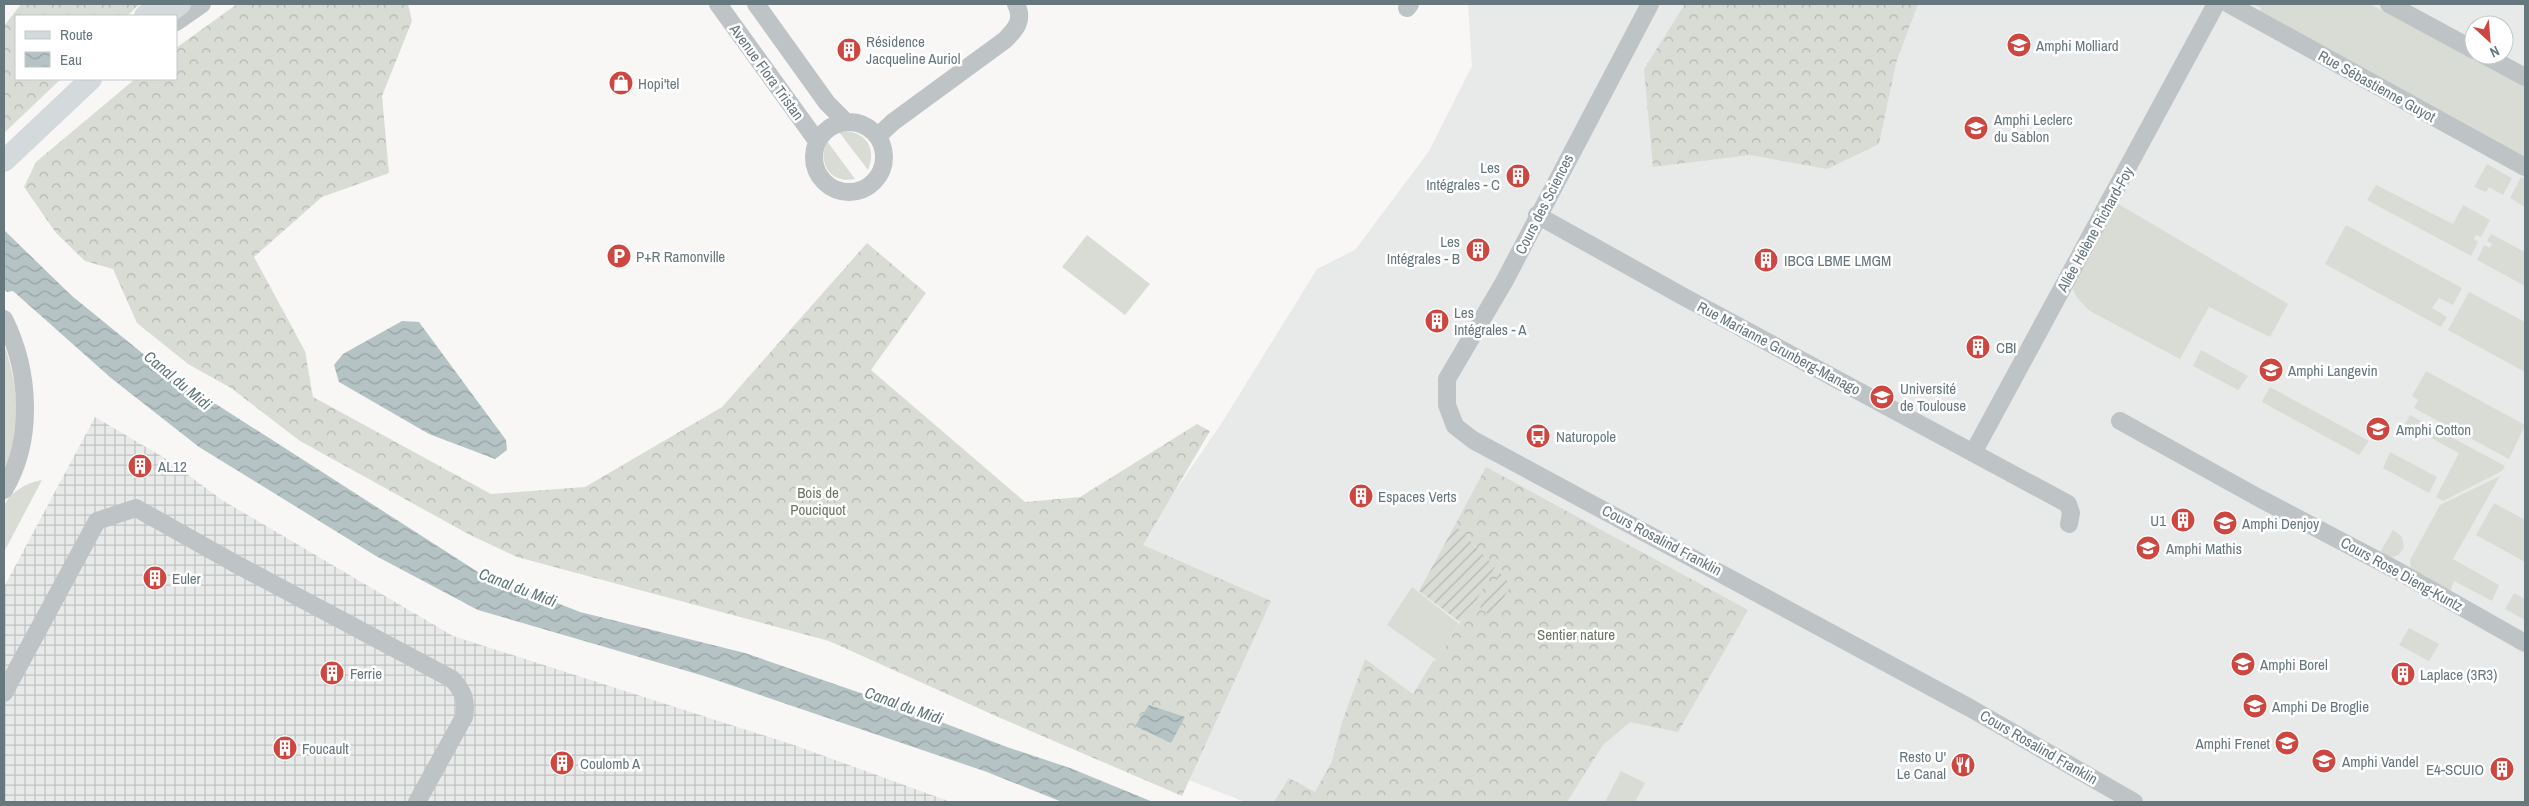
<svg xmlns="http://www.w3.org/2000/svg" width="2529" height="806" viewBox="0 0 2529 806" font-family="'Archivo Narrow',sans-serif">
<defs>
<pattern id="industrial-grid" width="8" height="8" patternUnits="userSpaceOnUse" patternTransform="scale(1.25)"><rect width="8" height="8" fill="#e8e9e9"/><path d="M0 4h8M4 0v8" fill="none" stroke="#c0c2c2"/></pattern>
<pattern id="forest-crowns" width="20" height="18" patternUnits="userSpaceOnUse" patternTransform="scale(1.25)"><rect width="20" height="18" fill="#d9dcd5"/><path d="M2 6a3 3 0 1 1 6 0M12 15a3 3 0 1 1 6 0" fill="none" stroke="#b4b7b2"/></pattern>
<pattern id="garden-furrows" width="10" height="10" patternUnits="userSpaceOnUse" patternTransform="scale(1.25)"><rect width="10" height="10" fill="#d9dcd5"/><path d="M-1 1l2-2M0 10L10 0M9 11l2-2" fill="none" stroke="#b4b7b2"/></pattern>
<pattern id="water-waves" width="16" height="10" patternUnits="userSpaceOnUse" patternTransform="scale(1.25)"><rect width="16" height="10" fill="#b5c3c4"/><path d="M0 5q4-4 8 0t8 0" fill="none" stroke="#97a3a4"/></pattern>
</defs>
<rect width="100%" height="100%" fill="#f8f7f6"/>
<path fill="#e8e9e9" fill-rule="evenodd" d="M1468,4H2525V802H1245L1022,715L1221,424L1317,269L1355,250L1429,151L1472,66ZM2474,25H2504V55H2474Z"/>
<path fill="url(#industrial-grid)" d="M95,417L168,460L222,500L453,636L794,745L951,802H4V587Z"/>
<path fill="#d9dcd5" d="M2254,4H2370L2525,87V158L2258,14L2261,8Z
M847,131C869,134 876,151 868,170L839,132Z
M827,141L855,179C830,184 817,163 827,141Z
M2487,164L2512,178L2503,195L2489,187L2486,192L2474,187Z
M2521,177L2525,179V207L2510,198Z
M2376,185L2453,224L2463,205L2490,220L2481,237L2476,235L2474,239L2478,242L2471,256L2367,200Z
M2115,202L2288,304L2270,337L2209,307L2180,359L2090,311C2080,302 2073,294 2070,281Z
M2346,225L2462,288L2453,305L2439,298L2432,308L2447,317L2441,327L2325,264Z
M2491,234L2525,252V286L2477,260L2484,245L2489,248L2492,244L2487,241Z
M1087,235L1150,284L1125,315L1062,267Z
M2469,292L2525,322V372L2448,330Z
M4,344C18,384 24,436 4,476Z
M2201,350L2248,376L2238,390L2193,366Z
M2426,371L2525,425L2509,459L2414,408L2418,400L2412,396Z
M2270,387L2369,441L2359,455L2264,403L2262,401Z
M2410,415L2505,466L2502,471L2443,501L2436,497L2459,453L2405,424Z
M2390,452L2437,477L2429,493L2383,468Z
M2500,476L2453,559L2499,585L2492,601L2454,581L2450,592L2411,570L2410,560L2440,505Z
M42,480L4,552V505C12,491 26,483 42,480Z
M2494,503L2525,520V562L2476,535Z
M2393,530L2402,537L2404,547C2398,559 2391,559 2379,554Z
M1412,587L1459,624L1437,660L1387,625Z
M2514,593L2525,599V620L2505,609Z
M2409,628L2439,644L2429,661L2399,645Z
M1621,771L1645,783L1635,802H1605Z"/>
<path fill="url(#forest-crowns)" d="M21,4H140L127,16H16V79H61L4,133V26Z
M237,4H408L412,21L382,96L389,173L322,197L254,257L305,351L313,397L491,494L585,487L722,407L867,243L926,293L871,370L1025,502L1080,497L1197,424L1210,431L1143,545L1271,601L1182,796L998,717L829,641L517,557L470,535L300,441L231,388L188,364L137,323L113,269L85,261L56,233L24,187L36,162L135,79H176V48Z
M1685,4H1918L1896,63L1879,144L1827,169L1750,155L1653,167L1644,69Z
M1486,467L1748,610L1678,732L1630,722L1603,745L1567,802H1274L1289,778L1315,792L1332,761L1342,722L1365,659L1413,694L1433,661L1437,660C1456,628 1477,599 1495,567L1455,525Z"/>
<path fill="url(#garden-furrows)" d="M1455,525L1495,567L1473,606L1460,622L1419,591Z
M1500,573L1511,585L1492,618L1480,607Z"/>
<path fill="url(#water-waves)" d="M4,230L72,296L163,370L478,572L580,612L745,653L907,709L1007,747L1070,768L1153,802H1062L987,772L704,676L478,610L376,556L199,447L111,378L13,291L7,292L4,289Z
M402,321L419,322L506,440L507,450L495,459L429,434L339,382L334,365L343,354Z
M1149,705L1185,717L1171,743L1135,726Z"/>
<g fill="none" stroke-linecap="round" stroke-linejoin="round">
<path stroke="#bec3c5" stroke-width="18" d="M718,4L817,141
M756,4L827,103L846,122
M1650,4L1504,282L1447,379V405L1455,426L1473,440L1970,708L2134,802
M2229,4L2525,167
M2389,4L2474,50
M1407,8L1410,4
M176,22L202,4
M2484,55L2525,77
M814 157a35 35 0 1 1 70 0a35 35 0 1 1-70 0Z
M878,136L893,122L1005,40C1016,29 1024,20 1016,4
M1537,215L1686,298L2068,504L2071,513L2069,524
M4,319C30,371 34,440 4,490
M2120,421L2259,498L2398,571L2525,643
M1973,453L2216,4
M4,693L97,521L136,508L234,563L452,679C463,691 467,700 464,717L417,802"/>
<path stroke="#d4d9db" stroke-width="22" d="M145,16L160,4
M164,16L180,4
M4,161L91,79"/>
</g>
<defs>
<symbol id="university-disc" viewBox="-11 -11 22 22"><circle r="9.5" fill="#cd4740" stroke="#fff"/><path d="M0-5L7-2L0 1L-7-2ZM-4 1L0 2.5L4 1V4Q0 6-4 4Z" fill="#fff"/></symbol>
<symbol id="building-disc" viewBox="-11 -11 22 22"><circle r="9.5" fill="#cd4740" stroke="#fff"/><path d="M-4-6H4V6H1V3H-1V6H-4ZM-2.5-4.3h1.7v1.8h-1.7ZM.8-4.3h1.7v1.8H.8ZM-2.5-1h1.7V.8h-1.7ZM.8-1h1.7V.8H.8Z" fill="#fff"/></symbol>
<symbol id="shop-disc" viewBox="-11 -11 22 22"><circle r="9.5" fill="#cd4740" stroke="#fff"/><path d="M-5-2.5h2.3a2.7 3.5 0 0 1 5.4 0H5L5.5 6h-11ZM-1.5-2.5h3a1.5 2.3 0 0 0-3 0Z" fill="#fff"/></symbol>
<symbol id="parking-disc" viewBox="-11 -11 22 22"><circle r="9.5" fill="#cd4740" stroke="#fff"/><path d="M-3.5-5.5H1a3.5 3.5 0 0 1 0 7H-1V5.5H-3.5ZM-1-3.4V-.6H.8a1.4 1.4 0 0 0 0-2.8Z" fill="#fff"/></symbol>
<symbol id="bus-disc" viewBox="-11 -11 22 22"><circle r="9.5" fill="#cd4740" stroke="#fff"/><path d="M-5-6H5V4H4V6H2V4H-2V6H-4V4H-5ZM-3.5-4V0h7V-4ZM-3.5 1.2v1.5H-2V1.2ZM2 1.2v1.5H3.5V1.2Z" fill="#fff"/></symbol>
<symbol id="restaurant-disc" viewBox="-11 -11 22 22"><circle r="9.5" fill="#cd4740" stroke="#fff"/><path d="M-5-6h1v4h1v-4h1v4h1v-4h1v5L-1.5 .5V6h-2V.5L-5-1ZM5-6V6H3V1.5H1.5Q1.5-4 5-6Z" fill="#fff"/></symbol>
</defs>
<g fill-rule="evenodd">
<use href="#university-disc" x="2005" y="31" width="28" height="28"/>
<use href="#building-disc" x="835" y="36" width="28" height="28"/>
<use href="#shop-disc" x="607" y="69" width="28" height="28"/>
<use href="#university-disc" x="1962" y="114" width="28" height="28"/>
<use href="#building-disc" x="1504" y="162" width="28" height="28"/>
<use href="#building-disc" x="1464" y="236" width="28" height="28"/>
<use href="#parking-disc" x="605" y="242" width="28" height="28"/>
<use href="#building-disc" x="1752" y="246" width="28" height="28"/>
<use href="#building-disc" x="1423" y="307" width="28" height="28"/>
<use href="#building-disc" x="1964" y="333" width="28" height="28"/>
<use href="#university-disc" x="2257" y="356" width="28" height="28"/>
<use href="#university-disc" x="1868" y="383" width="28" height="28"/>
<use href="#university-disc" x="2364" y="415" width="28" height="28"/>
<use href="#bus-disc" x="1524" y="422" width="28" height="28"/>
<use href="#building-disc" x="126" y="452" width="28" height="28"/>
<use href="#building-disc" x="1347" y="482" width="28" height="28"/>
<use href="#building-disc" x="2169" y="506" width="28" height="28"/>
<use href="#university-disc" x="2211" y="509" width="28" height="28"/>
<use href="#university-disc" x="2134" y="534" width="28" height="28"/>
<use href="#building-disc" x="141" y="564" width="28" height="28"/>
<use href="#university-disc" x="2229" y="650" width="28" height="28"/>
<use href="#building-disc" x="318" y="659" width="28" height="28"/>
<use href="#building-disc" x="2389" y="660" width="28" height="28"/>
<use href="#university-disc" x="2241" y="692" width="28" height="28"/>
<use href="#university-disc" x="2273" y="729" width="28" height="28"/>
<use href="#building-disc" x="271" y="734" width="28" height="28"/>
<use href="#university-disc" x="2310" y="747" width="28" height="28"/>
<use href="#building-disc" x="548" y="749" width="28" height="28"/>
<use href="#restaurant-disc" x="1949" y="751" width="28" height="28"/>
<use href="#building-disc" x="2488" y="755" width="28" height="28"/>
</g>
<g text-anchor="middle" dominant-baseline="central" stroke-width="5" stroke-linejoin="round" paint-order="stroke">
<g font-size="15" fill="#66777d" stroke="#fff" text-anchor="start">
<text x="866" y="41">Résidence<tspan x="866" dy="17">Jacqueline Auriol</tspan></text>
<text x="2036" y="45">Amphi Molliard</text>
<text x="638" y="83">Hopi'tel</text>
<text x="1994" y="119">Amphi Leclerc<tspan x="1994" dy="17">du Sablon</tspan></text>
<text x="1500" y="167" text-anchor="end">Les<tspan x="1500" dy="17">Intégrales - C</tspan></text>
<text x="1460" y="241" text-anchor="end">Les<tspan x="1460" dy="17">Intégrales - B</tspan></text>
<text x="636" y="256">P+R Ramonville</text>
<text x="1784" y="260">IBCG LBME LMGM</text>
<text x="1454" y="312">Les<tspan x="1454" dy="17">Intégrales - A</tspan></text>
<text x="1996" y="347">CBI</text>
<text x="2288" y="370">Amphi Langevin</text>
<text x="1900" y="388">Université<tspan x="1900" dy="17">de Toulouse</tspan></text>
<text x="2396" y="429">Amphi Cotton</text>
<text x="1556" y="436">Naturopole</text>
<text x="158" y="466">AL12</text>
<text x="1378" y="496">Espaces Verts</text>
<text x="2166" y="520" text-anchor="end">U1</text>
<text x="2242" y="523">Amphi Denjoy</text>
<text x="2166" y="548">Amphi Mathis</text>
<text x="172" y="578">Euler</text>
<text x="2260" y="664">Amphi Borel</text>
<text x="350" y="673">Ferrie</text>
<text x="2420" y="674">Laplace (3R3)</text>
<text x="2272" y="706">Amphi De Broglie</text>
<text x="2270" y="743" text-anchor="end">Amphi Frenet</text>
<text x="302" y="748">Foucault</text>
<text x="1946" y="756" text-anchor="end">Resto U'<tspan x="1946" dy="17">Le Canal</tspan></text>
<text x="2342" y="761">Amphi Vandel</text>
<text x="580" y="763">Coulomb A</text>
<text x="2484" y="769" text-anchor="end">E4-SCUIO</text>
</g>
<g font-size="15" fill="#66777d" stroke="#fff">
<text transform="translate(767 72) rotate(54)">Avenue Flora Tristan</text>
<text transform="translate(2377 86) rotate(29)">Rue Sébastienne Guyot</text>
<text transform="translate(1544 204) rotate(-63)">Cours des Sciences</text>
<text transform="translate(2095 229) rotate(-61)">Allée Hélène Richard-Foy</text>
<text transform="translate(1779 348) rotate(28)">Rue Marianne Grunberg-Manago</text>
<text transform="translate(1662 540) rotate(28)">Cours Rosalind Franklin</text>
<text transform="translate(2402 574) rotate(29)">Cours Rose Dieng-Kuntz</text>
<text transform="translate(2039 747) rotate(30)">Cours Rosalind Franklin</text>
</g>
<g font-size="15" fill="#6b7665" stroke="#fff">
<text x="818" y="492">Bois de<tspan x="818" dy="17">Pouciquot</tspan></text>
<text x="1576" y="634">Sentier nature</text>
</g>
<g font-size="16" font-style="italic" fill="#617677" stroke="#fff">
<text transform="translate(178 380) rotate(40)">Canal du Midi</text>
<text transform="translate(518 587) rotate(21)">Canal du Midi</text>
<text transform="translate(904 705) rotate(20)">Canal du Midi</text>
</g>
</g>
<rect width="2529" height="806" fill="none" stroke="#66777d" stroke-width="10"/>
<rect x="15" y="15" width="162" height="65" fill="#ffffff" stroke="#c2c9cb"/>
<rect x="25" y="31" width="25" height="8" fill="#d4d9db" stroke="#c2c9cb"/>
<text x="60" y="40" font-size="15" fill="#66777d">Route</text>
<rect x="25" y="52" width="25" height="15" fill="url(#water-waves)" stroke="#c2c9cb"/>
<text x="60" y="65" font-size="15" fill="#66777d">Eau</text>
<g transform="translate(2489 40) rotate(154)"><circle r="24" fill="#ffffff" stroke="#c2c9cb"/>
<path d="M0-4L9 19L0 12L-9 19Z" fill="#cd4740"/>
<text y="-8" font-size="14" font-weight="bold" text-anchor="middle" fill="#66777d">N</text>
</g>
</svg>
